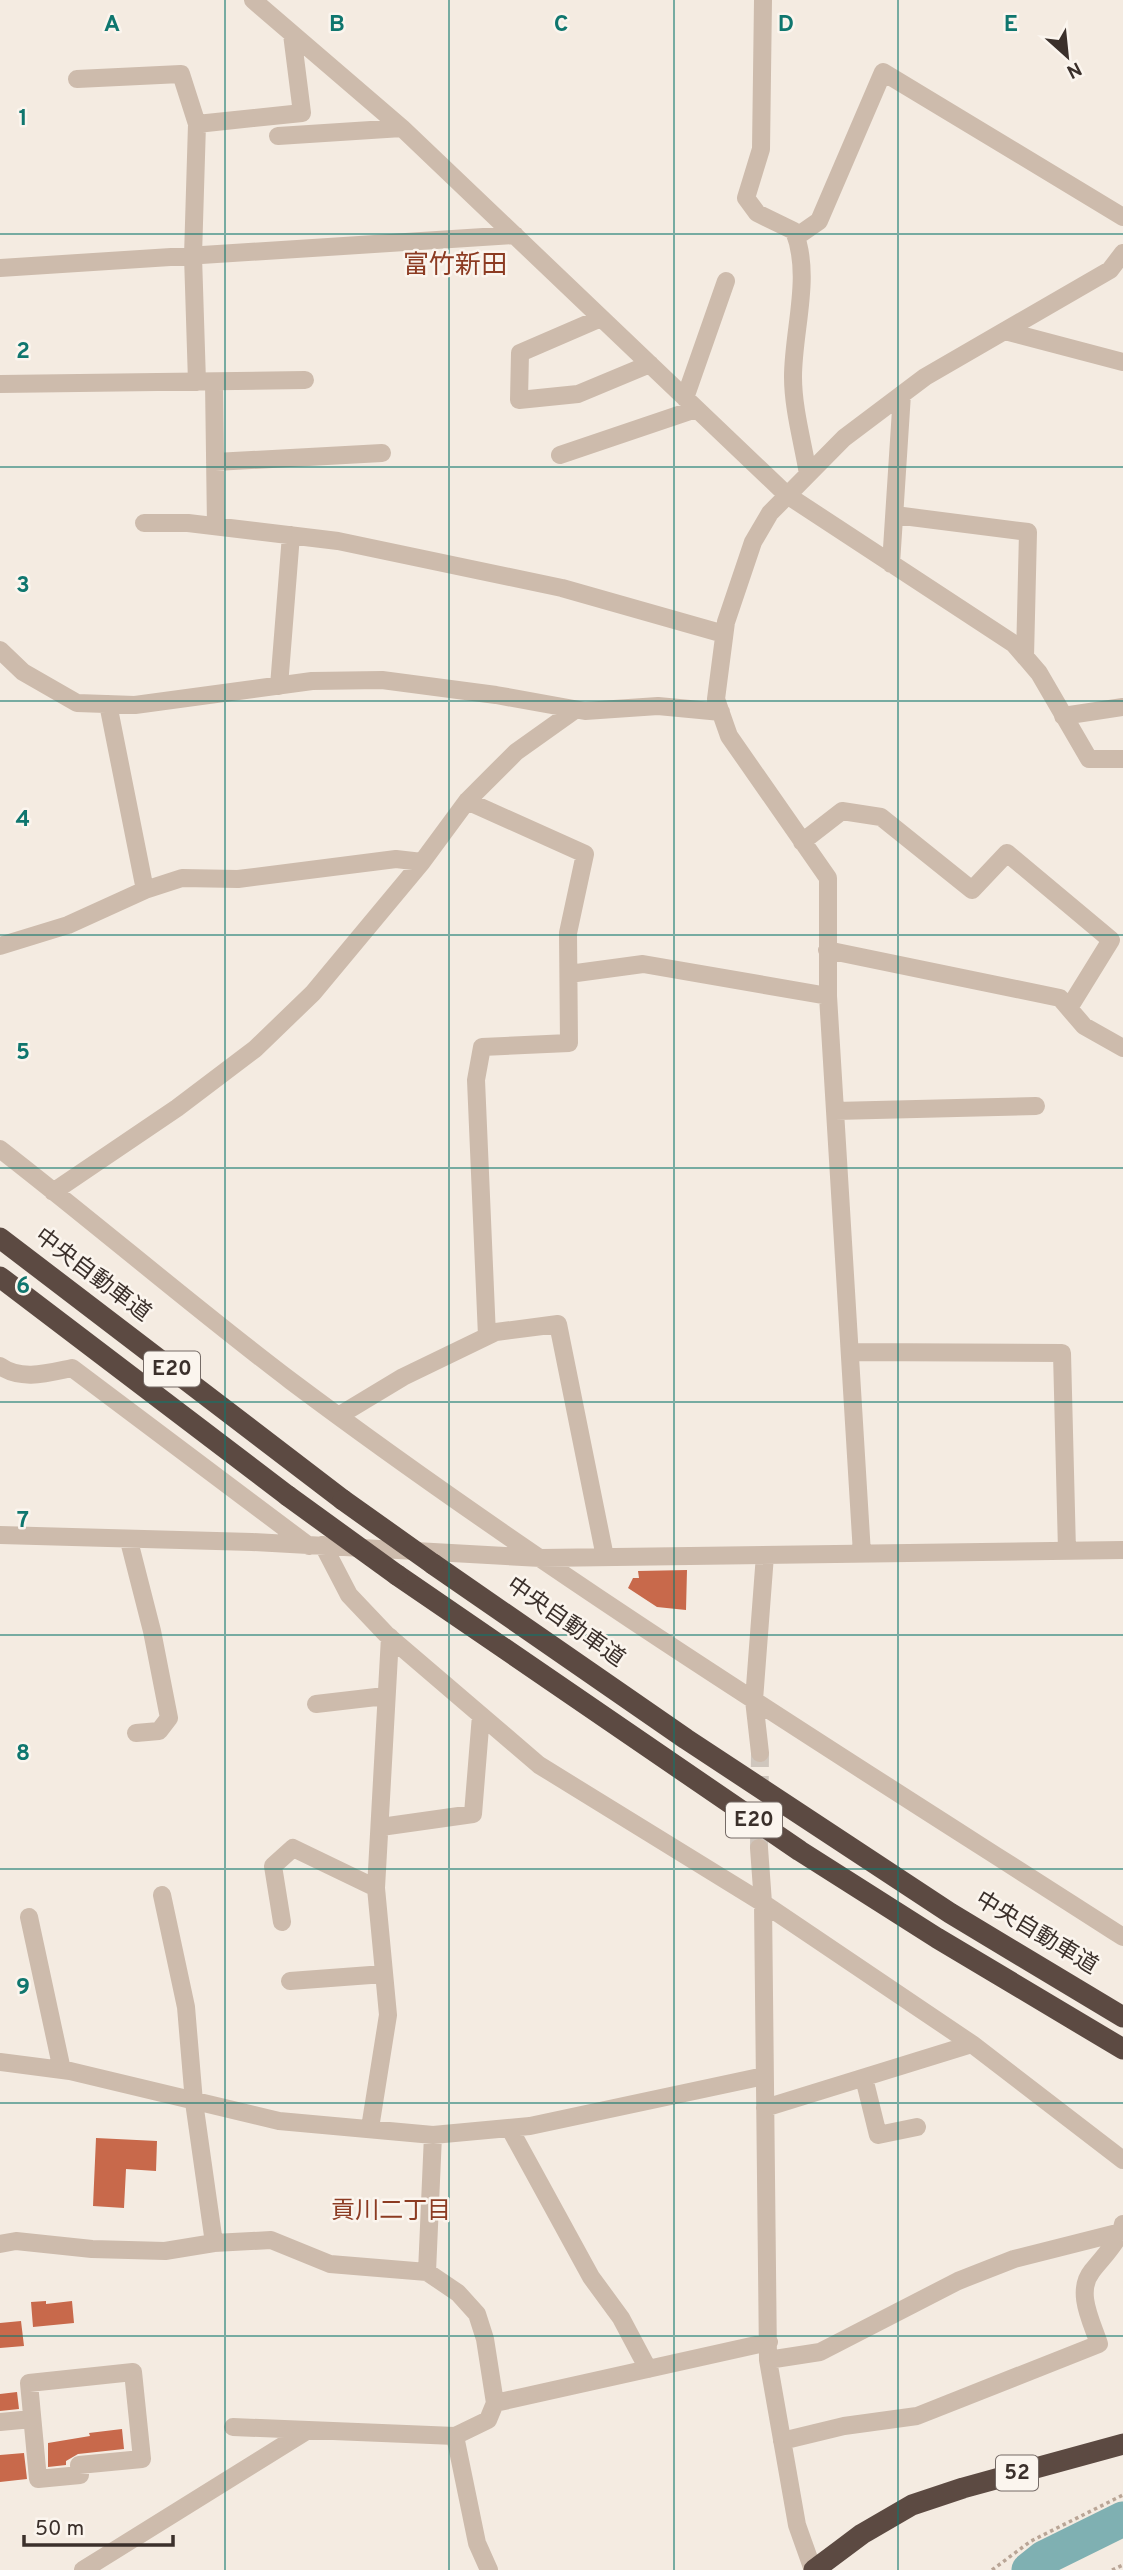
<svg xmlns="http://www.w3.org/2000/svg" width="1123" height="2570" viewBox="0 0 1123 2570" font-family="Overpass,'Noto Sans JP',sans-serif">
<rect width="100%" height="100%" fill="#f4ebe1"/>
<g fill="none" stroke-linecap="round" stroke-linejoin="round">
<path stroke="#7fb0b2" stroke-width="35" d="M1029,2570L1044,2558L1123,2519"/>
</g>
<path fill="#c8694b" d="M687,1570L686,1610L657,1607L628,1588L633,1578H639L638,1571Z
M96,2138L157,2141L156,2171L126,2169L124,2208L93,2206Z
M46,2301V2304L72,2301L74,2323L33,2327L31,2302Z
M21,2321L24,2346L0,2348V2323Z
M17,2392L19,2409L0,2411V2394Z
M122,2429L124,2449L78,2454L66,2461V2465L48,2467V2443L90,2436L89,2433Z
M24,2453L27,2479L0,2482V2455Z"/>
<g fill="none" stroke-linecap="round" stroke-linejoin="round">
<path stroke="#cfc6bd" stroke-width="18" stroke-dasharray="18 9" stroke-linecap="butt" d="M759,1848L760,1753"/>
<path stroke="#b9a596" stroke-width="3.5" stroke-dasharray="3.5 3.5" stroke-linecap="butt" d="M992,2570L1031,2541L1123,2495
M1112,2570L1123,2565"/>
<path stroke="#cdbbac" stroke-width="18" d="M253,0L402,128L787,495L1014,644L1039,673L1089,759H1123
M763,0L761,149L746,198L757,213L794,231C812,276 793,330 793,377C793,409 803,443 808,474
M77,79L181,74L197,124L193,256L197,382
M197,124L302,113L292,34
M278,136L402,128
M796,237L819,221L883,72L1123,217
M0,268L515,235
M601,318L520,353L519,400L578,394L650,364
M1005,331L1123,362
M214,382L216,526
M0,384L305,380
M685,398L726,281
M560,455L696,409
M215,462L382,453
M895,515L1028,532L1025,657
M144,523H188L338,541L562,588L724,634
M891,564L902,394
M0,650L23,672L77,703L135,705L312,681L382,680L496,695L585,711L658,706L721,712
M279,686L291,535
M1063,716L1123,707
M467,801L585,854L568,933L569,1043L482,1047L476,1080L487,1336
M802,842L842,811L881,817L972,890L1007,853L1111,940L1069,1008
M145,890L182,878L238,879L396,859L422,862
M0,946L68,925L145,890L108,704
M827,950L1060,998L1084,1026L1123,1048
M569,974L643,964L828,996
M835,1111L1036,1106
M0,1149C98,1225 192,1306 291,1381C558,1581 843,1757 1123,1937
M53,1192L177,1108L255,1049L313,993L422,862L467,801L516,752L575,710
M850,1352L1062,1353L1067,1551
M0,1366C21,1381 48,1373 72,1368L309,1546
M340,1415L403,1377L496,1332L558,1324L605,1557
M0,1535L252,1542L541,1558L1123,1550
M129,1541L152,1631L169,1718L159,1731L136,1733
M323,1545L349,1595L386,1634L539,1765L763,1903L972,2044L1123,2160
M862,1554L828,996V878L729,736L716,699L726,622L753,542L770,513L844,438L925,377L1110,270L1123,253
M316,1704L385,1696
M760,1753L754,1700L765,1555
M381,1827L473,1814L481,1715
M759,1848L763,1903L768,2360L797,2525L813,2570
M162,1895L186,2007L194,2102L214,2243
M29,1917L62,2070
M282,1922L273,1866L293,1848L376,1888
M290,1981L384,1974
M0,2062L70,2071L279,2121L433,2135L530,2126L764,2076
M864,2078L878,2135L917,2127
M765,2108L972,2044
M370,2128L388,2015L376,1888L390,1637
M510,2129L591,2277L621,2318L648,2369
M0,2244L16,2241L92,2249L165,2251L214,2243L271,2240L330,2264L427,2272L458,2293L477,2314L485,2339L495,2403L488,2420L455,2436L233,2427
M427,2272L433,2135
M768,2360L820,2352L958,2281L1014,2259L1121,2232L1123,2224
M133,2372L142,2459L79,2465L80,2475L38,2479L29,2383Z
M495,2403L769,2342
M0,2422L32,2419
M455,2436L477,2543L489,2570
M782,2441L844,2426L917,2416L1099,2344C1092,2322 1075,2292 1092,2271C1103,2257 1113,2248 1121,2232
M83,2570L308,2430"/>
<path stroke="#5c4a42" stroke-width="21" d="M0,1238L343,1500
M0,1277L288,1496
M433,1564L686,1739L950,1913L1123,2017
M397,1575L800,1851L937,1938L1123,2049
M814,2570L862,2534L912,2505L963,2488L1123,2444"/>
<path stroke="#5c4a42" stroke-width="21" d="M288,1496L397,1575
M343,1500L433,1564"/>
</g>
<path fill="none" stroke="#0f766e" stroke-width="2" stroke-opacity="0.55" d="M225,0V2570M449,0V2570M674,0V2570M898,0V2570M0,234H1123M0,467H1123M0,701H1123M0,935H1123M0,1168H1123M0,1402H1123M0,1635H1123M0,1869H1123M0,2103H1123M0,2336H1123"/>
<g text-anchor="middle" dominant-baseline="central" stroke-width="5" stroke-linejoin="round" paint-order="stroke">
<g fill="#fbf5ee" stroke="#756b66" stroke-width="2">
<rect x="144" y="1351.5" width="56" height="35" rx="5"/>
<rect x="726" y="1802.5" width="56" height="35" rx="5"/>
<rect x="996" y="2455.5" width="42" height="35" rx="5"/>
</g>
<g font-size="21" font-weight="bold" fill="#3b302b">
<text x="172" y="1369">E20</text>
<text x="754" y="1820">E20</text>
<text x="1017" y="2473">52</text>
</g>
<g font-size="23" fill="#3b302b" stroke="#fbf5ee">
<text transform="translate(92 1276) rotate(37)">中央自動車道</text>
<text transform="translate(565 1623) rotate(35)">中央自動車道</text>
<text transform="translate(1036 1934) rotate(31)">中央自動車道</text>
</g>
<g font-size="24" fill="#8c3b22" stroke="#fbf5ee">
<text x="391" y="2212">貢川二丁目</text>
</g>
<g font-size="26" fill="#8c3b22" stroke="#fbf5ee">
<text x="455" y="266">富竹新田</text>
</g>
</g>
<g font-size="23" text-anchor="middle" font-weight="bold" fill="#0f766e" stroke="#fbf5ee" stroke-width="5" stroke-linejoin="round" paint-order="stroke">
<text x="112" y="31">A</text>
<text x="337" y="31">B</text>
<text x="561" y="31">C</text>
<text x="786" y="31">D</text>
<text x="1011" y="31">E</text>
<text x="23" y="125">1</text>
<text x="23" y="358">2</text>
<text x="23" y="592">3</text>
<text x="23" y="826">4</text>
<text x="23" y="1059">5</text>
<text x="23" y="1293">6</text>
<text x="23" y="1527">7</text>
<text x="23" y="1760">8</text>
<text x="23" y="1994">9</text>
</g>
<g transform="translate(1067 56) rotate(153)" stroke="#fbf5ee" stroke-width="5" paint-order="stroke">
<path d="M0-5L12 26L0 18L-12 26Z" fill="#3b302b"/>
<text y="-10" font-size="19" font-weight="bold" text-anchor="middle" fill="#3b302b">N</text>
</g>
<path d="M24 2535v10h149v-10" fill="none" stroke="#3b302b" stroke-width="3.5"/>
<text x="35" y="2535" font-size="21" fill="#3b302b" stroke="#fbf5ee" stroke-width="5" paint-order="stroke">50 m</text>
</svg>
